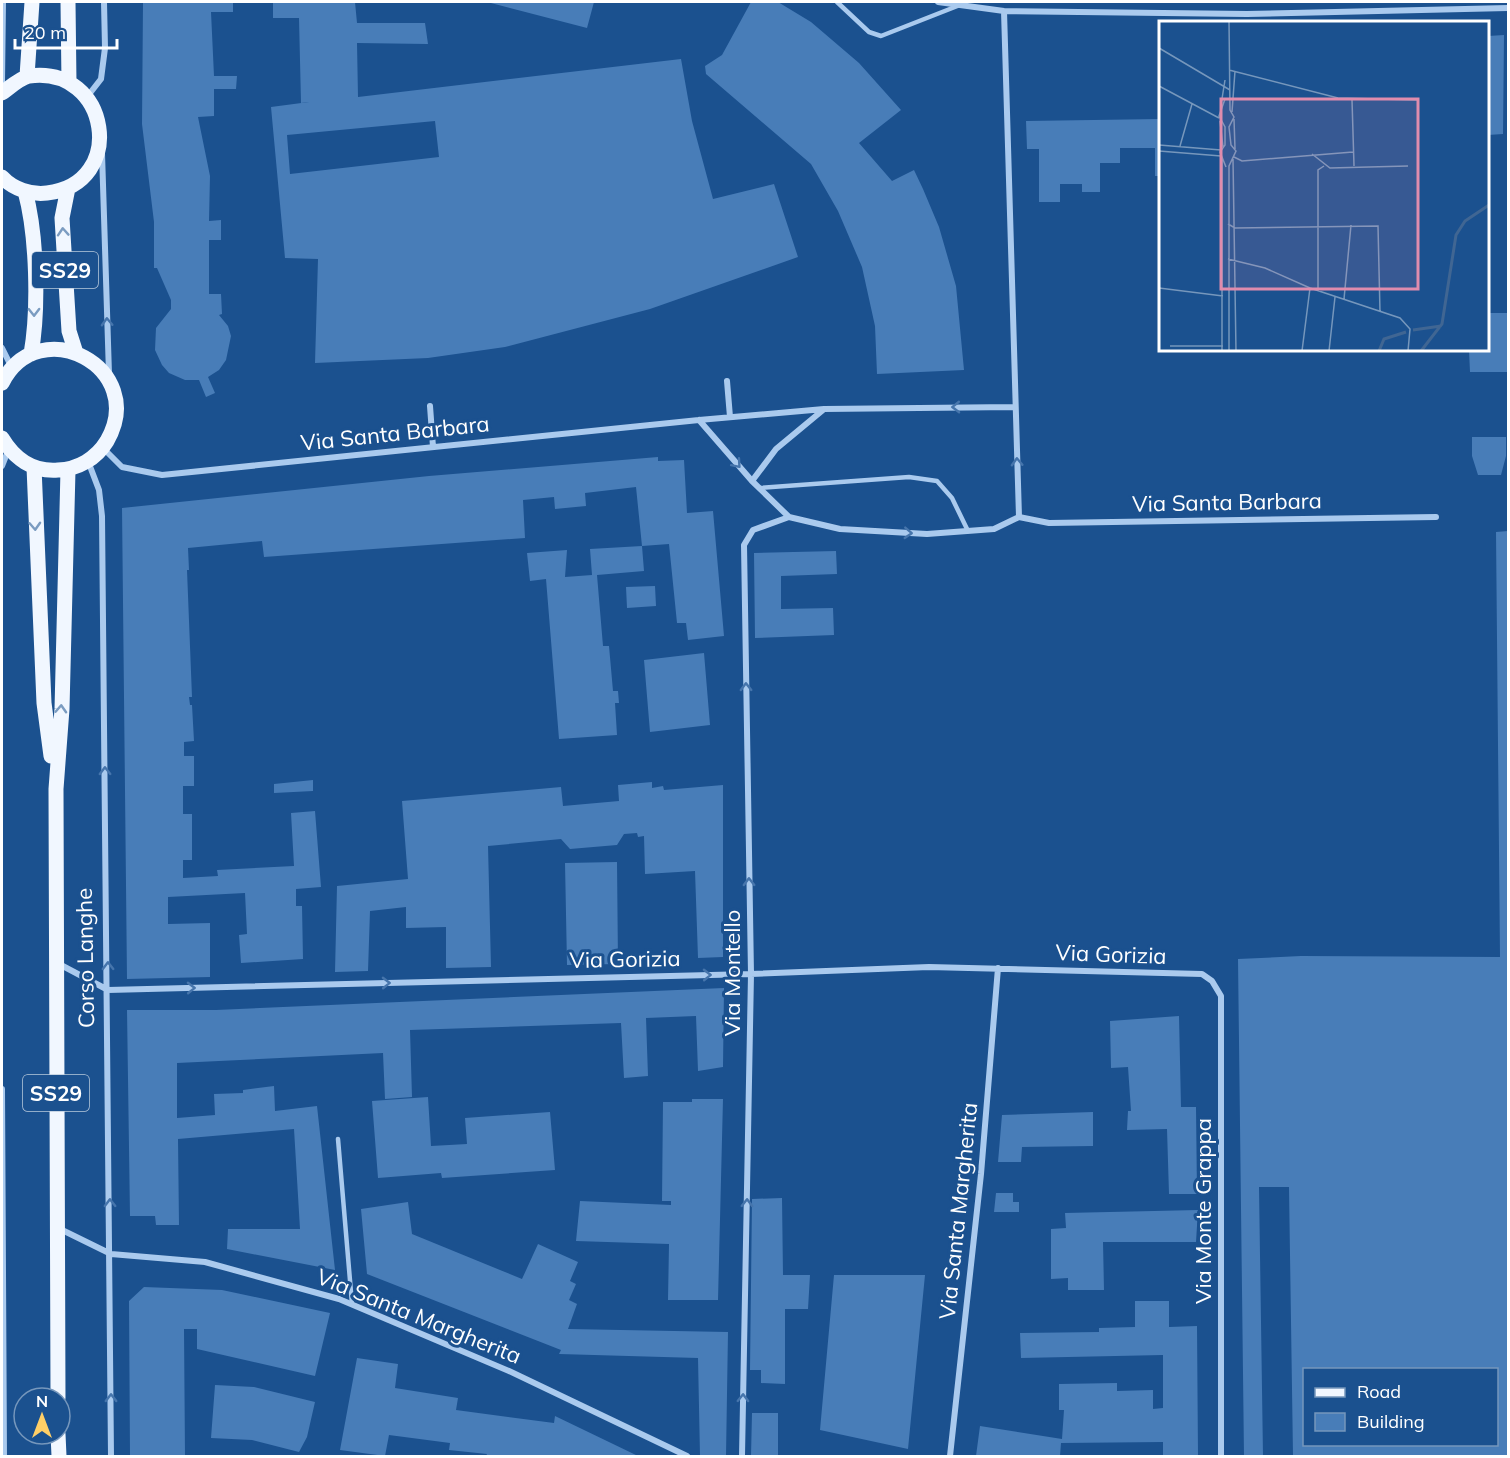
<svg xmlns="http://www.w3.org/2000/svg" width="1510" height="1458" viewBox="0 0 1510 1458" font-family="Mulish,sans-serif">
<rect width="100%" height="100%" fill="#1b518f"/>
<path fill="#487db8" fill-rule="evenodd" d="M143,2H233V12H211L214,76H237L236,89H214V116L198,117L210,176L209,221L221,220V240H209V294H221L222,314L219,315L228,326L231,336L226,360L219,370L208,377L215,393L206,397L199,380H185L169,373L162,365L155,350L156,328L171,309V300L157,268H154V222L142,124Z
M273,2H355L357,23H425L428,44L357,43L358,97L681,59L692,121L713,199L774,184L798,257L650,309L505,347L428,358L315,363L318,259L285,258L271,107L309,102L301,103L299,18H273ZM435,121L439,157L290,174L287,135Z
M487,2H594L587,28Z
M751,2H778L811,22L859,63L901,110L859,143L892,181L914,170L923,189L939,227L956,286L964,370L877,374L875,326L862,267L838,211L811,164L706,74L705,66L722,55Z
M1504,35L1503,134L1488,135V36Z
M1160,119V176H1155V148H1120V163H1100V192H1082V184H1060V202H1039V149H1027L1026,121Z
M1488,313H1508V372H1470L1469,350H1488Z
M1472,437H1506V456L1501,475H1478L1472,456Z
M658,457V461L684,460L687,513L713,511L724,636L688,640L686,623H677L669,544L642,546L636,487L585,493L586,506L555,509L554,497L523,500L525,538L264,557L262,541L188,548L189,570H187L192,697H189L190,705H192L194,741L184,742V756H194V786H183V814H192V860H183V878L218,876L217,870L294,866L291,813L315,811L321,887L296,889V906H302L303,959L241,963L239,935L247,934L245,893L168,897V924L210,923V977L127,979L122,508L429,476Z
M1508,531V1456H1293L1289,1187H1259L1263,1456H1244L1238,959L1301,956L1500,957L1496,532ZM1304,1370H1497V1444H1304Z
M642,546L644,571L597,575L603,646H609L613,691H618L619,703H615L617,735L559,739L546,579L530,581L527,553L567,550L565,577L592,575L590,549Z
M836,551L837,574L781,576V609L833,608L834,635L755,638L754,553Z
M655,586L656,606L627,608L626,587Z
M704,653L710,725L650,732L644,660Z
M313,780V791L274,793V784Z
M652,782V788L663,786L664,790L723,785V957L698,958L695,871L645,874L644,836L638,837L637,833L624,834L617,845L570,849L561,839L488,846L491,967L446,968V927L406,928V907L370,911L368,971L335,972L337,886L408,879L402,801L561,787L563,806L619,801L618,785Z
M617,862L618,964L567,965L565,863Z
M724,988L723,1067L698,1071L696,1016L646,1018L648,1076L624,1078L621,1023L410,1030L412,1097L385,1099L383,1053L177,1063V1118L215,1115L214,1094L243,1093V1090L274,1086L275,1111L317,1106L335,1270L227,1249L228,1229H300L294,1129L178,1139L179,1225H156L155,1216H130L127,1010H216Z
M1179,1016L1181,1107H1196L1197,1194H1169L1167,1129L1127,1130L1128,1111H1131L1128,1067L1111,1068L1110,1021Z
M428,1097L431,1146L467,1144L465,1118L550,1112L555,1170L442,1178L441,1173L378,1178L372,1101Z
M692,1099H723L718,1300H668L669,1244L576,1241L580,1201L671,1205V1201H662L663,1102H692Z
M1093,1112V1146L1022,1147L1021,1162H998L1002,1115Z
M996,1193H1013V1202H1019V1212H994Z
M782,1198L783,1275H810L808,1309H785V1384L761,1383V1370H750L752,1199Z
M408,1202L412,1234L522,1279L538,1244L578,1262L570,1281L576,1284L569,1300L577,1304L568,1329L728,1332L726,1456H700L698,1358L559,1354L561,1350L367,1274L361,1209Z
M1198,1210L1196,1242H1103L1104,1290H1068V1278L1051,1279V1229L1066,1228L1065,1213Z
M834,1275H925L908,1449L820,1430Z
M144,1287L222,1290L330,1313L315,1376L197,1349V1329H184L185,1456H130L129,1301Z
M1135,1301H1169V1327L1197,1326L1198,1456H1163V1442L1061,1443L1060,1456H976L980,1426L1062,1439L1064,1410H1059V1384L1117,1383V1391L1153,1390V1409L1163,1408V1355L1021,1358L1020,1333L1099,1332V1328L1135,1327Z
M357,1358L398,1364L395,1388L458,1398L456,1410L554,1423L555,1416L638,1456H486L487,1454L449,1450L450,1443L389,1435L385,1456L340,1450Z
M215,1385L254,1387L315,1402L307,1437L299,1452L252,1440L211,1438Z
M752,1413H778V1456H751Z"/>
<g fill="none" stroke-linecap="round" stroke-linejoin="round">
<path stroke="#aacaee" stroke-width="4.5" d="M837,2L869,32L881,36L960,5
M760,488L909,477L937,481L952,498L968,531
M338,1139L352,1304"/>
<path stroke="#aacaee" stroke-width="6" d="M938,2L1004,11L1247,14L1508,8
M1004,11L1019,517
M2,82L3,2
M87,97L101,79L105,48L104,2
M102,153L109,374
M2,348L11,366
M727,381L730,417
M430,406L433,447
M699,420L752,481L789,517L840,529L927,534L994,529L1019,517L1049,523L1436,517
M103,448L122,467L162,475L699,420L824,409L1014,407
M88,461L99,490L102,516L111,1456
M2,466L8,451
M752,481L776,449L823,410
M59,964L108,990L751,974L929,967L1202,974L1212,981L1221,996V1456
M2,1089L4,1456
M58,1228L111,1254L205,1262L339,1299L509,1371L687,1456
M742,1456L751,974L744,545L753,530L789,517
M950,1456L981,1174L998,968"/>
<path stroke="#f1f7ff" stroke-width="15" d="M68,2L69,83
M27,76L32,2
M2,93C9,88 20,78 29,76C110,65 128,184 47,193C31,195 13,189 2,177
M68,188L62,218L69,331L76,353
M25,191C37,235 39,309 31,354
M2,383C39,310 149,368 107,441C96,459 78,469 58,470C33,472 14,458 2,438
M34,467L44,703L51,756
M58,1398L56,789L62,709L68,470
M58,1434L59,1456"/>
</g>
<defs><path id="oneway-chevron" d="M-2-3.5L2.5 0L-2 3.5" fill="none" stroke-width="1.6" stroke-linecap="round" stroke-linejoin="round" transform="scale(1.5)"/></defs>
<g stroke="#7b9cc1">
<use href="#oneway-chevron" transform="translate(63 232) rotate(-94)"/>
<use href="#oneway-chevron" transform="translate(34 312) rotate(89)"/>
<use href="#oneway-chevron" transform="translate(35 526) rotate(87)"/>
<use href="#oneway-chevron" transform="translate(61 709) rotate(-87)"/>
</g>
<g stroke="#4675ac">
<use href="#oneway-chevron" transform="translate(107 322) rotate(-92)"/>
<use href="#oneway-chevron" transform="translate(956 407) rotate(179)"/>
<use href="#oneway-chevron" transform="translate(1017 462) rotate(-92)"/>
<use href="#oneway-chevron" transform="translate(737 464) rotate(49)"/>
<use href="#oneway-chevron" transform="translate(908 533) rotate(3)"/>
<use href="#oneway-chevron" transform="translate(746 687) rotate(-91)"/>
<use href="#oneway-chevron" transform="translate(105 771) rotate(-91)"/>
<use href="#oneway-chevron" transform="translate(749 882) rotate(-91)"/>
<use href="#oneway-chevron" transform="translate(108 966) rotate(-91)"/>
<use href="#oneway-chevron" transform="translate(707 975) rotate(-1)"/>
<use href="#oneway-chevron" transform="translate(386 983) rotate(-1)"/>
<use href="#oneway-chevron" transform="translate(191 988) rotate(-1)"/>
<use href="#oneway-chevron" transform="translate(110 1203) rotate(-91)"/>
<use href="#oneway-chevron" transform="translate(747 1203) rotate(-89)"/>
<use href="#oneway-chevron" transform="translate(111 1398) rotate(-90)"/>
<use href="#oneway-chevron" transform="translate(743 1398) rotate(-89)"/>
</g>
<g text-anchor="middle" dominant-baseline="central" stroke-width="6" stroke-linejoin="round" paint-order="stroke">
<g fill="#1b518f" stroke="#bbcbdd" stroke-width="1.5">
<rect x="32" y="252" width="66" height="36" rx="4.5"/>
<rect x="23" y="1075" width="66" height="36" rx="4.5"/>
</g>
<g font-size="21" font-weight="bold" fill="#fff">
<text x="65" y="270">SS29</text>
<text x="56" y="1093">SS29</text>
</g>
<g font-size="22" fill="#fff" stroke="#1b518f">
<text transform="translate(395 433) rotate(-6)">Via Santa Barbara</text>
<text transform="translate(1227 502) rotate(-1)">Via Santa Barbara</text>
<text transform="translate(1111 954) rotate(2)">Via Gorizia</text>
<text transform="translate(85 958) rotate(-91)">Corso Langhe</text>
<text transform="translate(625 959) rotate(-1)">Via Gorizia</text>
<text transform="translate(732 973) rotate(-90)">Via Montello</text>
<text transform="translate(958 1211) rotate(-84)">Via Santa Margherita</text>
<text transform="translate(1203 1211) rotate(-90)">Via Monte Grappa</text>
<text transform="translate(419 1316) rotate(22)">Via Santa Margherita</text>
</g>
</g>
<g transform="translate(1159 21)">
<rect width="330" height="330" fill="#1b518f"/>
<path fill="none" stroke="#406693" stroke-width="3" d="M254,309L282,305M220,330L225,318L247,311M262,330L283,303L297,214L306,200L330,184"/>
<path fill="none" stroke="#7697bc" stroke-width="1.5" d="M70,0L71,89L75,96L70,106L72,124L77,130L70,145V330M0,27L71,69M70,49L179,77L259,79M0,65L60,97M66,78L60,95L66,106V124L61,131L67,146M193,79L195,145M62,84L66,59M73,91L76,50M75,98L76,128M61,100L64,126M0,124L62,129M21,125L33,83M0,130L62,135M153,133L171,147L249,145M75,136L83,140L194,131M74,138L77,330M69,203L76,207L219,205L221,291M69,238L106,247L151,267L241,297L251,308L249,330M0,267L64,275M159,270V149L165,145M185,278L192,204M11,325H64M63,330V137M143,330L151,267M170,330L176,276"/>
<path fill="#e08cad" fill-opacity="0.15" stroke="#e08cad" stroke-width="3" d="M62,78H259V268H62Z"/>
<rect width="330" height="330" fill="none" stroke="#fff" stroke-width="3"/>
</g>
<rect width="1510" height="1458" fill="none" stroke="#ffffff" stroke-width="6"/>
<rect x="1303" y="1368" width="195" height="78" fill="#1b518f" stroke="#7697bc" stroke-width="1.5"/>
<rect x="1315" y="1388" width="30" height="9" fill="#f1f7ff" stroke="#7697bc" stroke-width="1.5"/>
<text x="1357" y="1398" font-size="18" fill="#ffffff">Road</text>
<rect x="1315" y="1413" width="30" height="18" fill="#487db8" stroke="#7697bc" stroke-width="1.5"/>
<text x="1357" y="1428" font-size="18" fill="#ffffff">Building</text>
<g transform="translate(42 1416)"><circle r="28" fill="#1b518f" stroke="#7697bc" stroke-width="1.5"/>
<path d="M0-4.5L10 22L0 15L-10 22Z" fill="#ffcf67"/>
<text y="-9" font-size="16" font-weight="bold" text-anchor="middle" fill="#ffffff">N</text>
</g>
<path d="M15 39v9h102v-9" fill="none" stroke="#ffffff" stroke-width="3"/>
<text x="24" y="39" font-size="18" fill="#ffffff" stroke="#1b518f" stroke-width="4.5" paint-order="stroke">20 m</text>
</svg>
